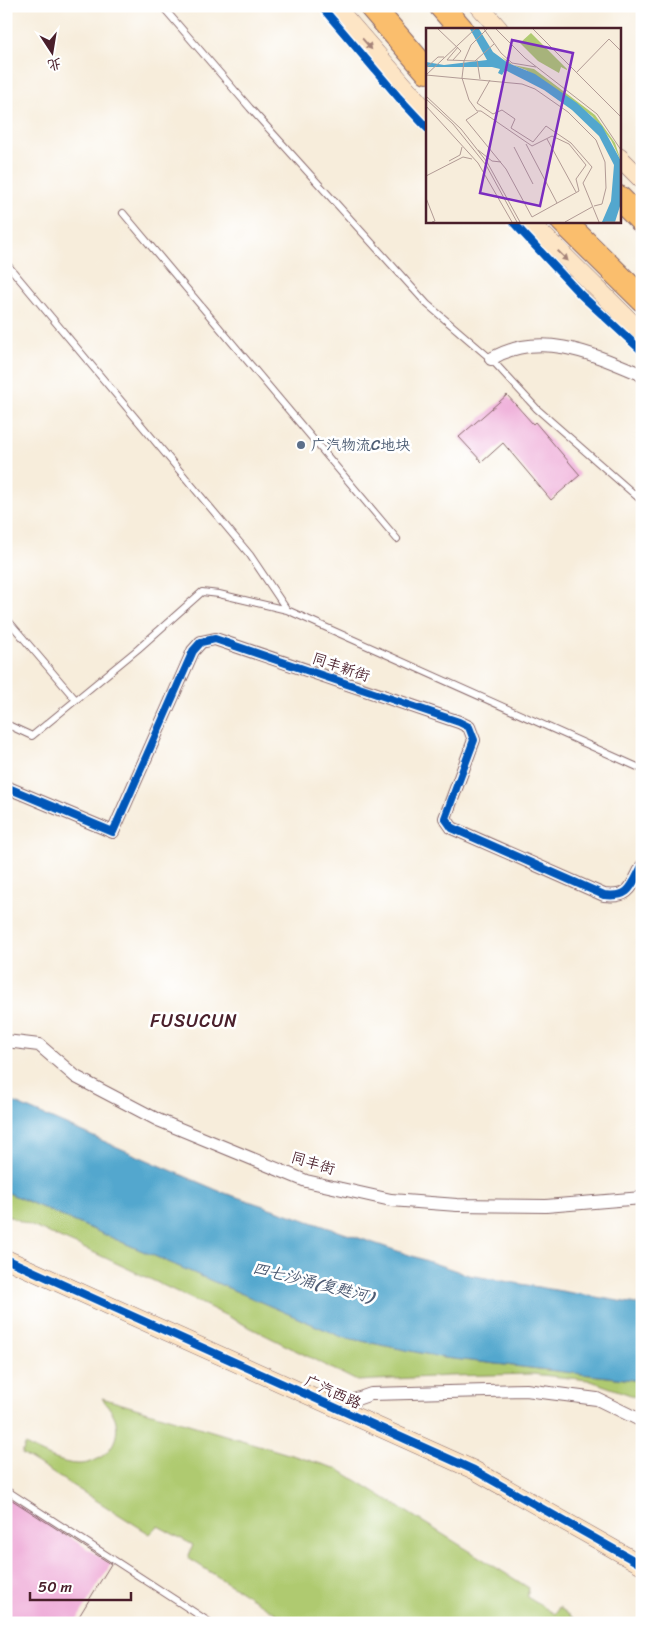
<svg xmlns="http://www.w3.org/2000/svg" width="648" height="1629" viewBox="0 0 648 1629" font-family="Sriracha,'LXGW WenKai TC',sans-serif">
<rect width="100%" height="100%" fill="#fff"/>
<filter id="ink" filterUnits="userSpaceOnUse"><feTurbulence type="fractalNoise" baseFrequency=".02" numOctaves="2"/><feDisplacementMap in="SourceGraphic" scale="10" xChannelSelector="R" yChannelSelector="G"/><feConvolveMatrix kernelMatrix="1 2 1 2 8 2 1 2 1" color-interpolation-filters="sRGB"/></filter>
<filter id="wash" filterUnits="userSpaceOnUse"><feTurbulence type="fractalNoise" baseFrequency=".0096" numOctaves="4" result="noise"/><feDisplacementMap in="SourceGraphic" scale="20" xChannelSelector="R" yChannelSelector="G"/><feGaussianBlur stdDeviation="1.12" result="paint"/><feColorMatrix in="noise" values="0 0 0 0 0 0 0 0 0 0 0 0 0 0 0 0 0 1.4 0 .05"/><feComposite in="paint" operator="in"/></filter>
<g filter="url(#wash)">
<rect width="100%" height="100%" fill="#f7eddb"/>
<path fill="#afca70" stroke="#7c744e" d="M6,1192L342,1337L445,1358L642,1381V1399L588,1380L532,1374L449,1376L357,1381L211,1308L97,1254L6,1215Z
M102,1398L338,1469L529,1588L527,1597L555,1614L559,1607L580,1623H291L188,1558L193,1545L158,1526L150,1534L22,1454L25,1445C39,1452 62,1464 77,1464C100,1465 121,1445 116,1422C115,1414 107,1405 102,1398Z"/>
<path fill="#53a7ce" stroke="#4e637c" d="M6,1099L219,1191L469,1275L642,1305V1381L445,1358L342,1337L6,1192Z"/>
<g id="blocks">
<path fill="#eeaad7" d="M507,395L533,424L535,422L580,475L551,500L503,443L482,462L459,437Z
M6,1496L111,1564L75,1623H6Z"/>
</g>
</g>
<g filter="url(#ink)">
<use href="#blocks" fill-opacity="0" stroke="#876769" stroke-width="1"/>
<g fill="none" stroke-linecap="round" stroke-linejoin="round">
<defs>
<path id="lane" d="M162,6L250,108L427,304L491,359L537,409L642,501
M123,213L397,539
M6,263L250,555L287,610
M6,618L76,700
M6,724L32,736L138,649L202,592L219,594L287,610L642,769
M6,1490L211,1623"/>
<path id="street" d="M491,359C539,330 591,353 638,373L642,376
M6,787L113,832L193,651L201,642L215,639L459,722L469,727L474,740L445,818L452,828L604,895C630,898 631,887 642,866
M6,1041L39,1045L76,1077L158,1120L306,1181L391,1200L457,1205L546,1206L642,1198
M334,1407L371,1394L526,1390L597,1399L642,1421"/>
<path id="secondary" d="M335,6L427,112
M479,6L499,29
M619,157L642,180
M529,221L642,333
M6,1259L474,1470L642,1565"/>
<path id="highway" d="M371,6L427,71
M441,6L461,29
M619,198L642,221
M563,221L642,299"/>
</defs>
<use href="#lane" stroke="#876769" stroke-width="8"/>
<use href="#street" stroke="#876769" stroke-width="14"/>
<use href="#secondary" stroke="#876769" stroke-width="19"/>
<use href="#highway" stroke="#876769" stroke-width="26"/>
<use href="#lane" stroke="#fff" stroke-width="6"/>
<use href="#street" stroke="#fff" stroke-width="12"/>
<use href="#secondary" stroke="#fde5c5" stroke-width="18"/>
<use href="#highway" stroke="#fabe6d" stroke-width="24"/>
<defs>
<path id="cycleway" d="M321,6L399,98L427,128
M512,221L580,294L642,351
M6,787L113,832L193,651L201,642L215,639L459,722L469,727L474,740L445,818L452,828L604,895C630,898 631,887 642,866
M6,1259L474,1470L642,1565"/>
</defs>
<use href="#cycleway" stroke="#fff" stroke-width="11"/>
<use href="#cycleway" stroke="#0057b8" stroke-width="8"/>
</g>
<defs><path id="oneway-solid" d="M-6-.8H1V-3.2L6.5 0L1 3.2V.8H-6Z" transform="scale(1.25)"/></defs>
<g fill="#a48278">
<use href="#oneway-solid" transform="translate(367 44) rotate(49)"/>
<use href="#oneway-solid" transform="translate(563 256) rotate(45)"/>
</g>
</g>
<circle fill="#5c6f8a" stroke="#fff" stroke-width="2" cx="301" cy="445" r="5"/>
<g text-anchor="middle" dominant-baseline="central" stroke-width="5" stroke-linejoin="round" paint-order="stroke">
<g font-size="15" fill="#4e5e75" stroke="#fff" text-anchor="start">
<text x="311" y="445">广汽物流C地块</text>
</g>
<g font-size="15" fill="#4a1f2b" stroke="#fff">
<text transform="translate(341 667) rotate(19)">同丰新街</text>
<text transform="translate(313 1163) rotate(17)">同丰街</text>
<text transform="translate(333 1392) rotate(24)">广汽西路</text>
</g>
<g font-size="16" font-style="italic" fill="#4e5c74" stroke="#fff">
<text transform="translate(313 1282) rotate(14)">四七沙涌(复甦河)</text>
</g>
<g font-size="18" letter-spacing="1" fill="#4a1f2b" stroke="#fff">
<text x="194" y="1021">FUSUCUN</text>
</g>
</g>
<g transform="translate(426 28)">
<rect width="195" height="195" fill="#f7eddb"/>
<path d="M105,5L141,41V42L135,39L133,45L112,33L91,12L95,14ZM75,28L87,37L108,41L169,87L189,115L195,133L185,112L166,88L100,42L82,35Z" fill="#afca70"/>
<path d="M44,1H53L67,24L82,35L109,46L151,75L176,98L195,133V175L189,194H176L185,173L188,137L173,108L146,82L118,62L79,42L76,47L72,45L74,41L66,39H0V34L18,37L61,32Z" fill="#53a7ce"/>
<path fill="none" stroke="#b29b95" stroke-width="1" d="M12,1L35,23L27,32M58,1L75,25L86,35L110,39M70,1L99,30L171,86L195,122M107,1L195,89M32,19L21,32L49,33L68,16M51,32L54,51M0,40L12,29H18M150,45L183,11L195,23M0,47L96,56L109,61L142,84L170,112L179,134L180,160L176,176L168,178M0,47L49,1M64,52L51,75L67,86L76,82L89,91L85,100L107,114L120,98L145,115L166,139L157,155L173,194M0,68L35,101L61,134L94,194M0,71L27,96L60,137L91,194M0,78L52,135L86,194M52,84L40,92L80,141L106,189L153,163L150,151L160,137L143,116L126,108L106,118L55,83H51L43,72L36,50L38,33L45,17L61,1M121,111L150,164M100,116L131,175M88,119L107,156M52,122L66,133L75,134M23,133L34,127L36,119M0,148L37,129L46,131M0,170L9,193L6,194M139,194L166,179M179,194H195"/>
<path fill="#7b2cbf" fill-opacity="0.15" stroke="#7b2cbf" stroke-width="2.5" d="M86,12L147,25L114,178L54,165Z"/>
<rect width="195" height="195" fill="none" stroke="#4a1f2b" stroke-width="2.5"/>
</g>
<rect width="648" height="1629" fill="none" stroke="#fff" stroke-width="25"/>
<g transform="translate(52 52) rotate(168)" stroke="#ffffff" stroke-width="4" paint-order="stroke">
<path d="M0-4L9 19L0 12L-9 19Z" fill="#4a1f2b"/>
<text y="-8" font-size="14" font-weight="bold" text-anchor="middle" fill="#4a1f2b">北</text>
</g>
<path d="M30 1592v8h101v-8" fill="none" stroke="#4a1f2b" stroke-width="2.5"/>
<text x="38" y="1592" font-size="15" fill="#4a1f2b" stroke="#ffffff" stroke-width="4" paint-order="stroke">50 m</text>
</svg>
